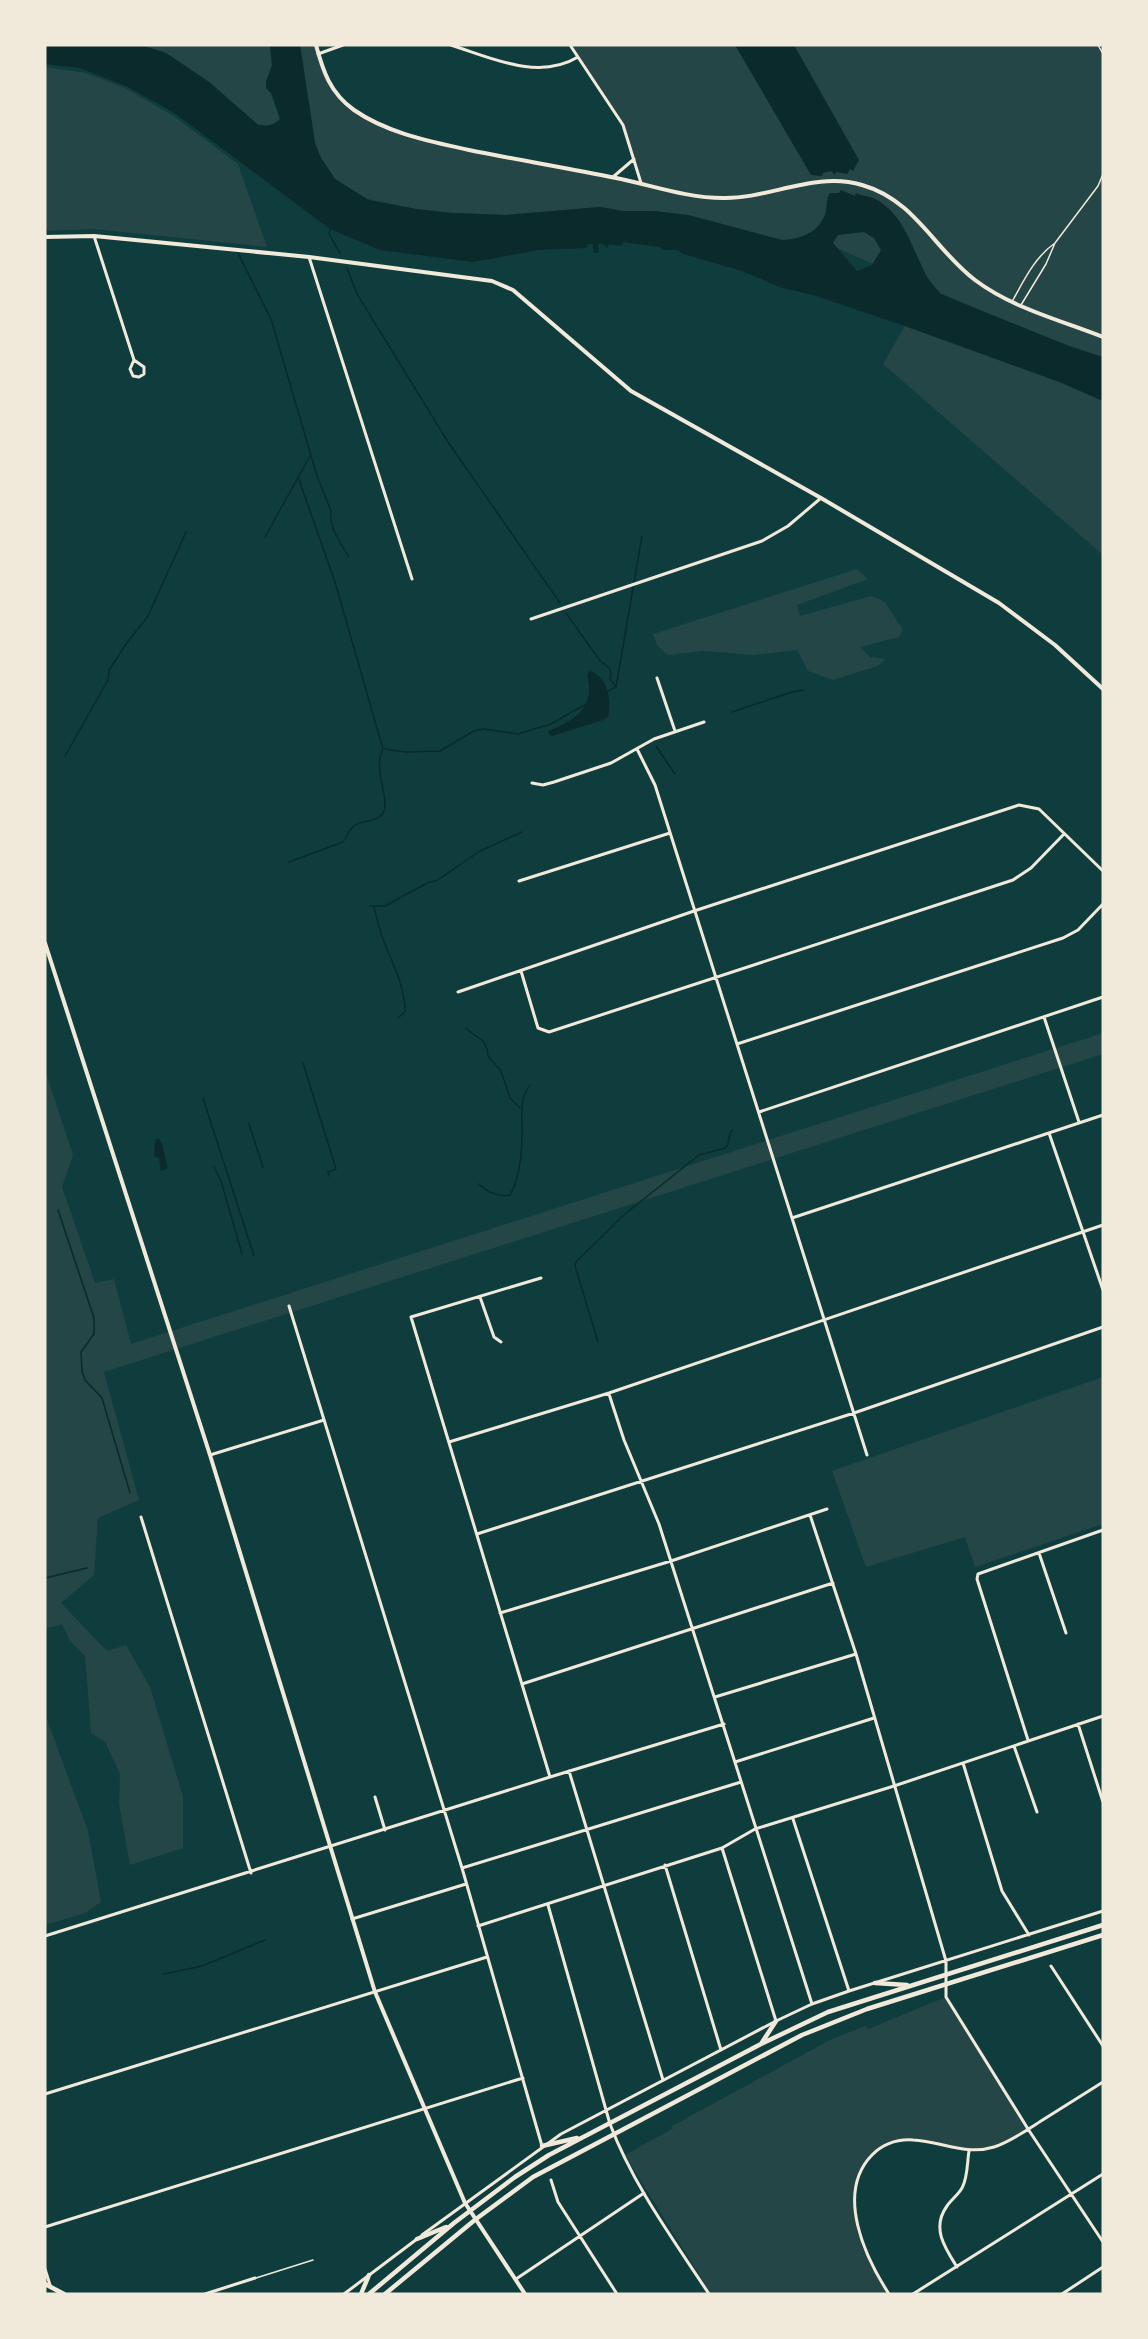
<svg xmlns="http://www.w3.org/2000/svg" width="1148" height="2339" viewBox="0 0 1148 2339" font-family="Commissioner,sans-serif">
<rect width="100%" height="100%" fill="#0f3d3e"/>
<path fill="#244646" d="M141,45H270L272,65L266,82L280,119C273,126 268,126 259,125L209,82L166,53Z
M300,45H316L329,84L355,110L406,135L582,173L641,183L623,125L570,45H1103V357C1002,324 905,278 808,235L798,239L782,240L688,215L654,211H623L600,207L506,215L452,213L416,209L368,199L335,179L321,158L315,143Z
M45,67L86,73L125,88L172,115L238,164L267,247L94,229L45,231Z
M905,326L1062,383L1103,401V555L883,364Z
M857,569L868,579L797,605L800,616L871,596L885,602L903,630L899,637L860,647L870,657L886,659L877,666L833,680L808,671L797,650L753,655L704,651L667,655L657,645L653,634Z
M1103,1033V1054L104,1372L139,1500L98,1518L94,1575L61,1603L107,1651L126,1645L150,1687L183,1797V1848L130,1865L119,1804L120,1774L105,1742L91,1733L85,1656L70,1641L62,1624L45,1629V1070L73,1155L62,1187L95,1283L114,1279L131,1344Z
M1103,1377V1524L975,1567L965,1537L866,1567L832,1471Z
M45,1714L88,1831L101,1902L85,1913L45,1925Z
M946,1997L1028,2129C1009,2139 991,2151 969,2151C945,2150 921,2135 896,2141C885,2143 878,2149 870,2158C835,2193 870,2259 889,2294H711L625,2155L674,2128L670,2127L830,2040L865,2026L868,2029Z"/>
<path fill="#0a2a2b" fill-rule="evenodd" d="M45,45H141L166,53L209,82L258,125C267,126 273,126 280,119L272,94L266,88V82L272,65L270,45H300L315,143L321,158L335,179L368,200L416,209L452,213L506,215L600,207L623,211H654L688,215L782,240C799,239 816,234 824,217C828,210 825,201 830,193H839L841,190L855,196L856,193C863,197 870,195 877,200C904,215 913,250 926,275C930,282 936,288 941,294L1071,347L1103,357V401L1062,383L905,326L813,295L782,288L742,271L683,254L678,250H662L660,247L623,242L621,246L609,244L607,248L603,244H598L599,252L594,253L593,244H588L586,248L538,250L473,262L380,250L330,229L173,112L128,87L80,68L45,64ZM864,232L874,238L881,250L872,265L857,271L833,243L838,235Z
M735,45H794L859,160L853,171L850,169L847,174L836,172L835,175L831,171L823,173L822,176L811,175Z
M590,671C608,677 612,700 608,717L603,720L552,736L549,735L548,731C576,720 595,708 587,675Z
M159,1138C165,1148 164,1157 168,1168L161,1171L159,1158L154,1156L155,1140Z"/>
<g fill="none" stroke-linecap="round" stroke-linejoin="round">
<path stroke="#0a2a2b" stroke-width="1.5" d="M330,229L329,234L340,253
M238,253L271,319L317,476L331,511C328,526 341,544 349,557
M347,268L357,294L448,442L560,603
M265,537L310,456
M566,613L601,662C608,666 613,669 610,679L616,687L642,536
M606,692L616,687
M732,712L792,692L804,690
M656,746L675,774
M385,749L405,752L440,751L474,731L484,729L518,734L551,724L586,704
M65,756L108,680L109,670L126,644L148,616L186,532
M289,862L343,842C347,836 350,827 357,824C365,820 377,822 383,813C391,801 372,769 383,749L335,582L298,477
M370,906H385L429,882L436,881L480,851L522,832
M374,907C377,918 379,929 383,939C392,963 405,985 405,1012L398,1018
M466,1028C476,1039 487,1037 488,1056L501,1071L510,1098L520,1108
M303,1063L336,1169L328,1172L329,1176
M203,1098L254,1256
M249,1124L263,1167
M214,1167L221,1181L242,1254
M479,1184C486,1192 500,1197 510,1195C521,1177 523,1142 522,1120C522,1107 521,1097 530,1085
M58,1210L94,1318V1334L81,1352L82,1371L85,1380L102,1398L130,1493
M598,1342L575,1266L576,1262L625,1214L699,1155L725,1148L728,1144L730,1133L733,1130
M45,1578L87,1568
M164,1974L202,1966L265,1940"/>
<path stroke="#f1e9da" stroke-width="1.5" d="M1098,45L1103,54
M1013,300C1024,280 1035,257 1055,243L1098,186L1103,174
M1021,305L1046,264L1055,243
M256,2278L313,2260"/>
<path stroke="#f1e9da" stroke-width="3" d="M451,45C492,58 538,81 578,57
M570,45L623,125L641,183
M318,54L343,45
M613,177L634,159
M94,236L134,360L130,369L133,376L139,377L144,374V367L134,360
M309,257L412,579
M531,619L762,541L788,526L821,498
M657,678L675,731
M637,749L655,785L867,1455
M532,783L543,785L554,782L611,763L654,739L704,722
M519,881L670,833
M521,971L538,1028L549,1032L1013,880L1031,868L1064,834
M458,992L694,911L1019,805L1039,809L1103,871
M1044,1017L1079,1122
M737,1044L1063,938L1078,930L1103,904
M759,1112L1103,997
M1049,1133L1103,1290
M792,1218L1103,1115
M541,1278L411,1317L550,1777
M480,1297L494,1337L501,1342
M289,1306L462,1868L542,2146
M609,1394L624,1440L659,1524L812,2004
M449,1442L609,1393L1103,1225
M210,1455L324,1420
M810,1515L856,1654L946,1961V1997L1028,2129L1103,2242
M141,1517L251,1873
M477,1534L854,1413L1103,1327
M1039,1553L1066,1633
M500,1613L671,1561L827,1509
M522,1684L833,1583
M715,1697L856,1654
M1078,1724L1103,1802
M1028,1740L977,1579L978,1574L1103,1530
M1014,1746L1037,1812
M735,1762L874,1718
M963,1763L1002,1891L1029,1935
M569,1771L663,2080
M375,1797L385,1830
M793,1819L849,1991
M722,1848L776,2021
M665,1865L721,2050
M462,1868L741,1782
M548,1905L610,2124C633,2185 673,2239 709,2294
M352,1919L466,1884
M478,1926L722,1848L755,1829L894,1786L1103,1716
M45,1936L550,1777L724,1724
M1051,1966L1103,2046
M45,2094L487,1957
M551,2180L558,2202L617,2294
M45,2227L523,2078
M422,2235L561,2134L776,2021L812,2004L849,1991L1103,1911
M957,2267C945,2248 931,2228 947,2206C951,2200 958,2195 962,2188C968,2177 967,2163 969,2151
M45,2269L50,2285
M516,2279L644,2193
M205,2294L255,2278
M344,2294L417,2239
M889,2294C865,2257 835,2193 872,2155C883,2144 897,2139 913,2140C941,2141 965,2156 994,2147C1010,2142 1027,2130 1041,2121C1062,2108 1082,2095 1103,2082
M913,2294L1103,2174
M1062,2294L1103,2267"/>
<path stroke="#f1e9da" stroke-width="4" d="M316,45C323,71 330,93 354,110C387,133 429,141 469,150C518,160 567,168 616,178C651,185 687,198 723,198C769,199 815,171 862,185C915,200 934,249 975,280C1012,308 1060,320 1103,337
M45,237L94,236L309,257L492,281L513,290L631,391L821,498L999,603L1055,645L1103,689
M45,943L210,1455L375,1992L465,2203L525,2294"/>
<path stroke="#f1e9da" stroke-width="4.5" d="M875,1983L907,1985
M761,2044L776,2021
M542,2146L577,2138
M417,2239L446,2227
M45,2284L64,2294
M361,2294L369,2275
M369,2294L454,2223L515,2177L549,2155L761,2044L828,2012L1103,1925
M385,2294L476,2219L533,2177L802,2035L867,2009L1103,1935"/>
</g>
<rect width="1148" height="2339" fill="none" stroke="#f1e9da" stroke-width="93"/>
</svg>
